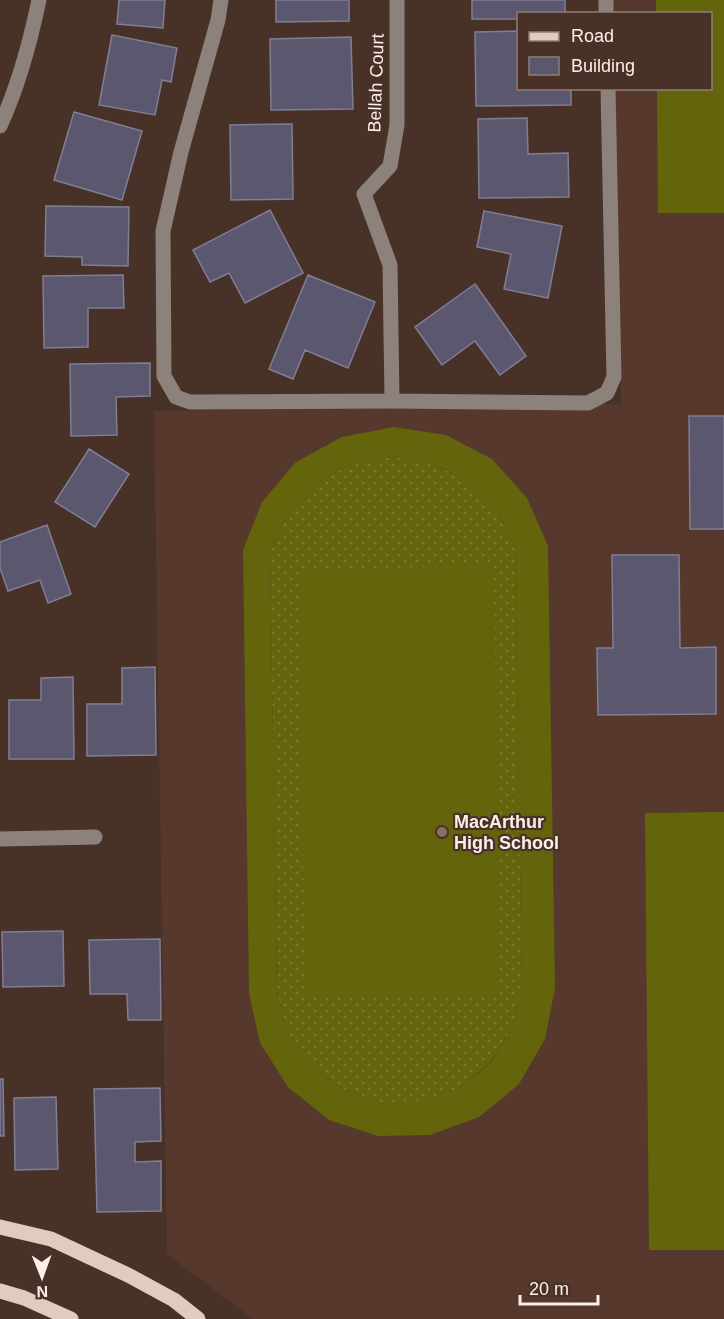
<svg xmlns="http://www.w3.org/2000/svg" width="724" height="1319" viewBox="0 0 724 1319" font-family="Helvetica,sans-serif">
<defs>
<pattern id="grass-dots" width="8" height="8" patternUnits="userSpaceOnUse" patternTransform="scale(1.5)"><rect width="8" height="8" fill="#63640b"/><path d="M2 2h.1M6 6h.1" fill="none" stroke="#7a7a2f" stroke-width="1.8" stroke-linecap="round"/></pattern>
</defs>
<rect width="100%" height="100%" fill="#483228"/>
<path fill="#56392c" d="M612,0H724V1319H253L167,1254L154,411L621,404L614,89L710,88V14L612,13Z"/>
<path fill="url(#grass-dots)" d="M391,457L432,463L469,482L498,511L515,548L522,989L512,1028L491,1062L459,1088L421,1102H381L342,1089L310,1065L287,1032L277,992L270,552L287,514L314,484L351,464Z"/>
<path fill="#63640b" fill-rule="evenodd" d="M656,0H724V213H658L657,89L710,88V14L656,13Z
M394,427L446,435L492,459L527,498L548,546L555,988L545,1039L519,1084L479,1117L430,1135L378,1136L329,1120L288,1087L260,1043L249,993L243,550L262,502L296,462L342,437ZM391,457L432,463L469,482L498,511L515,548L522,989L512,1028L491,1063L459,1088L421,1101L381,1102L342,1089L310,1065L287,1032L277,992L270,552L287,514L314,484L351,464Z
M494,566L500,995L305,998L299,569Z
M724,812V1250H649L645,813Z"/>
<path fill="#5b576e" stroke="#817d95" stroke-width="1.5" d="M119,0H165L163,28L117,24Z
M276,0H349V21L276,22Z
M472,0H565V14H518V19H472Z
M518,31V88H571V105L476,106L475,32Z
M112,35L177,48L171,82L162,80L155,115L99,105Z
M351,37L353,109L271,110L270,39Z
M74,112L142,131L122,200L54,180Z
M527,118L528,154L568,153L569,197L479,198L478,119Z
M292,124L293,199L231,200L230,125Z
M46,206L129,207L128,266L82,265V257L45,256Z
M270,210L303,273L245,303L229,273L210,282L193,250Z
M484,211L562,226L548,298L504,289L511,254L477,247Z
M123,275L124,308H88V347L44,348L43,276Z
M308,275L375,302L348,368L305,350L293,379L269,369Z
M475,284L526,356L500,375L475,341L442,365L415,327Z
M150,363V396L116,397L117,435L71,436L70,364Z
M689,416H724V529H690Z
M89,449L129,474L95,527L55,502Z
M47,525L71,594L48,603L40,580L8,591L0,568V542Z
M612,555H679L680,648L716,647V714L598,715L597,648H613Z
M155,667L156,755L87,756V704H122V668Z
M73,677L74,759H9V700H41V678Z
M63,931L64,986L3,987L2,932Z
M160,939L161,1020H128L127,994H90L89,940Z
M0,1079H3L4,1136H0Z
M160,1088L161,1141L135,1142V1162L161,1161V1211L97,1212L94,1089Z
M56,1097L58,1169L15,1170L14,1098Z"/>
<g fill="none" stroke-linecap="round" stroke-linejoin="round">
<path stroke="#8d827b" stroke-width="15" d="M221,0L218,20L181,152L163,231L164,376L176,397L190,402L392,401L588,403L607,393L614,377L608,88
M606,0V14
M0,126C18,87 30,43 39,0
M392,401L390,265L364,194L390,166L397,125V0
M0,839L95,837"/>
<path stroke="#e2cbbe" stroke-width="15" d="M0,1227L51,1239L128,1275L174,1300L198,1319
M0,1291L24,1298L71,1319"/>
</g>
<circle fill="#8d6e63" stroke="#483228" stroke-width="2" cx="442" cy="832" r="6"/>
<g text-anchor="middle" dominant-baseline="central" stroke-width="4.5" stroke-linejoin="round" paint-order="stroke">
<g font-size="18" fill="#fdeee8" stroke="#483228">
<text transform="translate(376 83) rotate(-88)">Bellah Court</text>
</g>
<g font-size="18" font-weight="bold" fill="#fdeee8" stroke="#483228" text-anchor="start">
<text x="454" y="822">MacArthur<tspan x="454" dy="21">High School</tspan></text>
</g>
</g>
<rect x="517" y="12" width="195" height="78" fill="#483228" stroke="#907d75" stroke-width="1.5"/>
<rect x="529" y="32" width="30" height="9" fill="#e2cbbe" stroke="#907d75" stroke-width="1.5"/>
<text x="571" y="42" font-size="18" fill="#fdeee8">Road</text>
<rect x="529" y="57" width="30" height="18" fill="#5b576e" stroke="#907d75" stroke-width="1.5"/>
<text x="571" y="72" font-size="18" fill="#fdeee8">Building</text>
<g transform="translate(42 1277) rotate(179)" stroke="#483228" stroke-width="4.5" paint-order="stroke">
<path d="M0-4.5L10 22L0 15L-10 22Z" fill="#fdeee8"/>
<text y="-9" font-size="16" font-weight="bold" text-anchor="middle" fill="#fdeee8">N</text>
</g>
<path d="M520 1295v9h78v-9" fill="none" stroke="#fdeee8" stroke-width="3"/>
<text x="529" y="1295" font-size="18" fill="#fdeee8" stroke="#483228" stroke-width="4.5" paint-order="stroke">20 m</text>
</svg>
